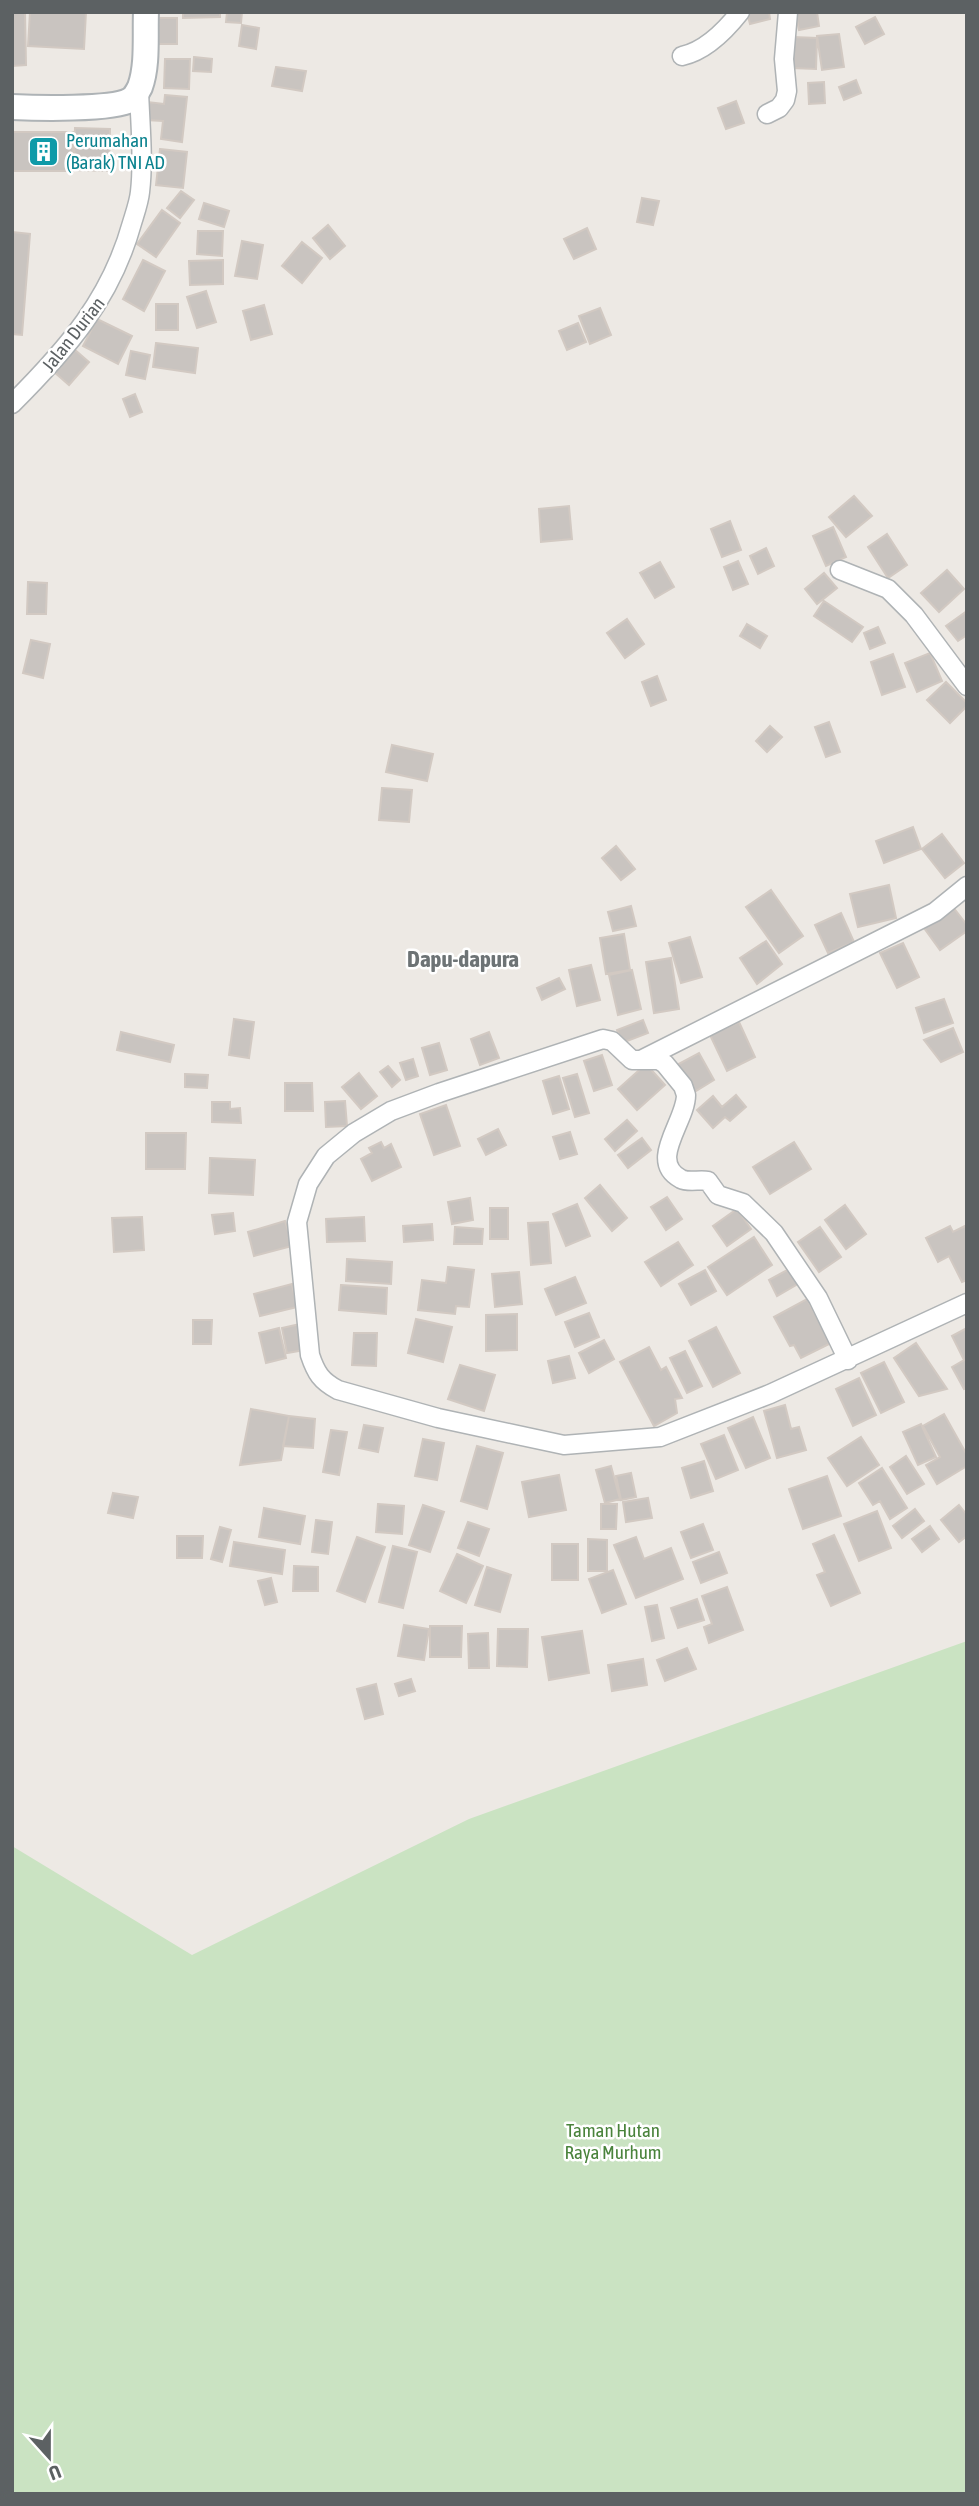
<svg xmlns="http://www.w3.org/2000/svg" width="979" height="2506" viewBox="0 0 979 2506" font-family="'Asap Condensed',sans-serif">
<rect width="100%" height="100%" fill="#ede9e4"/>
<path fill="#cae3c2" d="M967,1641V2494H12V1846L192,1955L469,1819Z"/>
<path fill="#c9c4c0" stroke="#d2c9c2" stroke-width="2" d="M12,12H25L26,65L12,66Z
M30,12H86L84,49L28,46Z
M183,12H220V17L183,18Z
M227,12H242L241,23L226,22Z
M747,12H769L770,19L750,24Z
M795,12H817L819,26L799,30Z
M875,17L884,34L865,44L856,27Z
M159,18H177V44H159Z
M242,25L259,28L256,49L239,46Z
M839,34L844,67L822,70L817,36Z
M793,37L817,38L816,69L792,68Z
M194,57L212,59L211,72L193,71Z
M165,59H190L189,89L164,88Z
M276,67L306,71L302,91L272,86Z
M856,80L861,93L844,100L839,87Z
M824,82L825,103L809,104L808,83Z
M165,95L187,97L182,142L161,139L163,121L146,120L148,102L164,104Z
M736,101L744,123L726,129L718,108Z
M75,128L110,129L109,171L74,170Z
M12,132H73V171H12Z
M160,149L187,152L183,188L156,185Z
M181,191L194,200L180,218L167,208Z
M642,198L659,201L653,225L637,222Z
M204,203L229,211L224,227L199,219Z
M162,210L180,223L156,257L137,244Z
M328,225L345,246L330,259L313,238Z
M587,228L596,249L574,259L564,239Z
M198,231H223L222,256L197,254Z
M12,232L30,234L22,335L12,334Z
M242,241L263,245L257,279L235,276Z
M302,242L322,258L302,283L282,266Z
M143,260L165,271L144,311L123,299Z
M223,260V284L190,285L189,261Z
M206,291L216,322L197,328L187,297Z
M156,304H178V330H156Z
M264,305L272,334L251,340L243,311Z
M600,308L611,335L590,344L579,316Z
M97,319L132,336L118,364L83,346Z
M578,323L586,342L567,350L559,331Z
M156,343L198,348L195,373L153,367Z
M74,349L89,362L69,385L54,372Z
M131,351L150,355L145,379L126,375Z
M135,394L142,412L130,417L123,399Z
M854,496L872,516L846,537L829,517Z
M569,506L572,539L541,542L539,509Z
M730,521L741,550L722,557L711,529Z
M833,527L846,557L826,566L813,536Z
M887,534L907,565L888,578L868,547Z
M766,548L774,566L758,574L750,556Z
M738,561L748,584L733,590L724,567Z
M660,562L674,587L655,598L640,573Z
M947,570L964,589L939,612L921,593Z
M824,573L837,588L817,604L805,589Z
M28,582L47,583L46,614H27Z
M824,601L863,627L852,642L814,616Z
M967,611V635L958,641L946,626Z
M627,619L644,644L625,658L607,633Z
M747,624L767,636L760,648L740,636Z
M878,627L885,643L870,649L864,633Z
M31,640L50,644L43,678L23,673Z
M930,653L942,681L917,692L905,663Z
M893,654L905,687L882,695L871,662Z
M657,676L666,700L651,706L642,682Z
M946,682L967,703V706L950,723L927,700Z
M829,722L840,752L826,757L815,727Z
M770,726L782,737L767,752L756,741Z
M392,745L433,754L427,781L386,772Z
M382,788L412,790L409,822L379,820Z
M913,827L921,849L884,863L876,841Z
M942,834L964,863L945,878L922,849Z
M616,846L635,869L621,880L602,858Z
M889,885L896,918L858,927L850,894Z
M771,890L803,936L779,953L746,907Z
M631,906L636,926L613,931L608,912Z
M953,907L967,925V931L940,950L924,928Z
M841,913L854,942L828,953L815,925Z
M624,934L630,970L606,974L600,938Z
M690,937L702,977L681,983L669,943Z
M766,941L782,964L757,984L740,958Z
M903,943L919,977L897,988L880,953Z
M671,958L679,1009L654,1013L646,962Z
M591,965L600,1000L577,1006L569,970Z
M632,970L641,1009L618,1015L609,975Z
M559,978L565,989L542,1000L537,988Z
M944,999L953,1023L924,1033L916,1008Z
M234,1019L254,1022L249,1058L229,1055Z
M643,1020L648,1033L622,1043L617,1030Z
M739,1022L755,1057L727,1071L710,1035Z
M953,1028L963,1052L941,1062L924,1040Z
M121,1032L174,1045L170,1062L117,1050Z
M489,1032L499,1058L480,1065L471,1039Z
M439,1043L447,1070L430,1075L422,1048Z
M699,1053L714,1080L691,1094L675,1066Z
M602,1055L612,1085L594,1091L584,1061Z
M413,1059L418,1076L406,1080L400,1063Z
M646,1064L665,1085L637,1110L618,1089Z
M388,1066L400,1080L392,1087L380,1072Z
M359,1073L377,1096L361,1109L342,1087Z
M185,1074L208,1075L207,1088L185,1087Z
M577,1074L589,1113L575,1117L563,1078Z
M559,1076L569,1109L553,1114L543,1081Z
M285,1083H312L313,1111H285Z
M736,1095L746,1107L730,1121L725,1117L713,1128L697,1110L713,1096L722,1107Z
M345,1101L347,1126L326,1127L325,1102Z
M212,1102H230V1109L240,1108L241,1123L212,1122Z
M446,1105L460,1146L434,1155L420,1114Z
M627,1120L637,1131L615,1151L605,1139Z
M498,1129L506,1145L486,1155L478,1139Z
M570,1132L577,1154L560,1159L553,1137Z
M146,1133H186L185,1169H146Z
M642,1138L651,1150L628,1168L618,1155Z
M381,1142L384,1148L391,1144L401,1167L372,1181L361,1159L372,1153L369,1148Z
M794,1142L811,1169L770,1194L753,1167Z
M210,1158L255,1160L253,1195L209,1193Z
M600,1185L627,1218L612,1231L585,1198Z
M667,1197L682,1219L666,1230L651,1207Z
M470,1198L473,1220L452,1224L448,1202Z
M577,1204L590,1236L566,1246L553,1214Z
M845,1205L866,1234L846,1249L825,1220Z
M490,1208H508V1239H490Z
M737,1209L751,1229L727,1246L713,1226Z
M233,1213L235,1231L215,1234L212,1215Z
M142,1217L144,1250L114,1252L112,1218Z
M364,1217L365,1241L327,1242L326,1219Z
M285,1221L288,1230L293,1229L292,1246L254,1256L248,1232Z
M548,1222L551,1263L531,1265L528,1223Z
M432,1224L433,1240L404,1242L403,1226Z
M950,1226L953,1232L965,1226L967,1231V1280L962,1282L949,1256L938,1262L926,1238Z
M455,1227L483,1229L482,1244H454Z
M820,1227L841,1257L819,1272L798,1242Z
M754,1237L772,1265L727,1295L708,1267Z
M678,1242L693,1265L661,1286L645,1262Z
M347,1259L392,1262L391,1284L346,1281Z
M448,1267L474,1270L469,1307L456,1306L455,1314L418,1310L422,1280L446,1283Z
M789,1269L798,1284L777,1296L769,1280Z
M705,1270L716,1291L691,1305L679,1284Z
M519,1272L522,1304L495,1307L492,1274Z
M575,1277L586,1303L556,1315L545,1289Z
M292,1284L297,1307L260,1316L254,1294Z
M341,1285L387,1288L386,1314L339,1310Z
M807,1299L831,1343L801,1358L794,1345L790,1346L774,1317Z
M589,1313L599,1337L575,1347L565,1322Z
M517,1314V1350L486,1351V1315Z
M416,1319L452,1327L443,1362L408,1353Z
M193,1320H212L211,1344H193Z
M300,1324L305,1350L287,1353L282,1328Z
M716,1327L740,1373L713,1387L689,1341Z
M279,1328L286,1358L266,1363L259,1333Z
M967,1328V1388L964,1389L952,1367L964,1360L952,1336Z
M354,1333H377L376,1366L352,1365Z
M604,1340L614,1359L589,1373L579,1353Z
M916,1343L947,1389L919,1396L894,1358Z
M649,1347L661,1370L666,1367L682,1398L675,1399L677,1413L654,1426L620,1362Z
M685,1351L702,1386L687,1393L670,1358Z
M569,1356L575,1378L553,1383L548,1361Z
M884,1362L904,1402L881,1413L861,1373Z
M460,1365L495,1375L484,1411L448,1399Z
M859,1378L876,1415L853,1426L836,1389Z
M785,1405L791,1429L799,1427L806,1450L777,1458L764,1411Z
M251,1409L289,1416L281,1460L240,1465Z
M944,1414L967,1455V1466L937,1484L926,1465L940,1457L923,1426Z
M289,1416L315,1419L313,1448L283,1446Z
M753,1417L770,1458L746,1468L728,1428Z
M921,1424L936,1457L918,1465L903,1432Z
M364,1425L383,1428L378,1452L359,1448Z
M331,1430L347,1432L339,1475L323,1472Z
M724,1435L738,1470L716,1479L701,1444Z
M861,1437L879,1465L847,1486L828,1458Z
M423,1439L444,1443L437,1480L415,1476Z
M477,1446L503,1453L487,1509L461,1501Z
M906,1456L924,1484L907,1494L890,1467Z
M704,1461L713,1491L691,1498L682,1468Z
M611,1466L620,1499L605,1503L596,1470Z
M882,1468L907,1508L890,1519L880,1501L873,1505L859,1483Z
M631,1473L636,1497L621,1500L616,1476Z
M559,1475L566,1510L529,1517L522,1482Z
M827,1476L841,1516L803,1529L789,1489Z
M113,1493L138,1497L133,1518L108,1513Z
M648,1498L652,1518L626,1522L623,1502Z
M378,1504L404,1506L402,1534L376,1532Z
M601,1504H617L616,1529H601Z
M423,1505L444,1512L430,1552L409,1545Z
M959,1505L967,1515V1536L959,1542L941,1520Z
M264,1508L305,1516L300,1544L259,1537Z
M915,1509L924,1521L902,1538L893,1526Z
M877,1511L891,1548L859,1561L844,1524Z
M316,1520L332,1522L328,1554L312,1552Z
M468,1522L489,1529L479,1556L458,1548Z
M703,1524L713,1550L691,1558L681,1532Z
M930,1526L939,1539L922,1552L912,1539Z
M220,1527L231,1530L222,1562L211,1559Z
M834,1535L860,1593L831,1606L817,1575L825,1572L813,1544Z
M177,1536H203L202,1558H177Z
M357,1537L385,1547L365,1602L337,1591Z
M636,1537L644,1559L671,1548L683,1579L636,1598L614,1545Z
M588,1539L607,1540V1571H588Z
M234,1542L285,1550L282,1574L230,1566Z
M552,1544H578V1580H552Z
M393,1546L417,1552L403,1608L379,1602Z
M719,1552L727,1573L701,1583L693,1562Z
M457,1554L483,1566L466,1603L440,1591Z
M294,1566L318,1567V1591H293Z
M487,1567L511,1575L500,1612L475,1605Z
M613,1570L626,1604L602,1613L589,1579Z
M271,1578L277,1602L265,1605L258,1581Z
M727,1587L743,1630L709,1643L704,1627L712,1624L702,1596Z
M697,1599L704,1620L678,1628L671,1608Z
M657,1605L664,1638L652,1641L645,1607Z
M404,1625L429,1629L424,1660L398,1656Z
M430,1626H462L461,1657H430Z
M498,1629H528L527,1667L497,1666Z
M582,1631L589,1673L549,1680L542,1637Z
M488,1633L489,1668H469L468,1634Z
M687,1648L696,1669L665,1681L657,1660Z
M643,1659L647,1685L612,1691L608,1665Z
M411,1679L415,1691L399,1696L395,1684Z
M376,1684L383,1714L365,1719L357,1689Z"/>
<g fill="none" stroke-linecap="round" stroke-linejoin="round">
<defs>
<path id="minor" d="M682,56C705,51 725,31 740,12
M767,114L779,108L785,100L787,91L784,59L788,12
M12,404C67,349 111,299 132,223C135,213 139,202 140,192C144,158 140,124 139,90
M840,570L888,589L914,615L967,686
M643,1059L935,912L967,886
M848,1360L818,1298L774,1233L743,1203L718,1195L708,1181C700,1179 689,1183 681,1179C647,1161 686,1122 686,1095L683,1086L665,1064L659,1060H632L612,1041L603,1039L439,1093L391,1111L354,1133L326,1156L308,1184L297,1222L310,1355C316,1373 321,1381 338,1390L438,1418L564,1445L660,1437L770,1394L967,1303"/>
<path id="secondary" d="M12,107C35,108 113,110 130,100C134,98 138,91 140,87C148,65 145,36 146,12"/>
</defs>
<use href="#minor" stroke="#afb3b5" stroke-width="21"/>
<use href="#secondary" stroke="#aeb3b6" stroke-width="28"/>
<use href="#minor" stroke="#fff" stroke-width="18"/>
<use href="#secondary" stroke="#fff" stroke-width="24"/>
</g>
<defs>
<symbol id="building-square" viewBox="-11 -11 22 22"><rect x="-9" y="-9" width="18" height="18" rx="4" fill="#0f9aa8" stroke="#fff"/><path d="M-4-6H4V6H1V3H-1V6H-4ZM-2.5-4.3h1.7v1.8h-1.7ZM.8-4.3h1.7v1.8H.8ZM-2.5-1h1.7V.8h-1.7ZM.8-1h1.7V.8H.8Z" fill="#fff"/></symbol>
</defs>
<g fill-rule="evenodd">
<use href="#building-square" x="26" y="134" width="35" height="35"/>
</g>
<g text-anchor="middle" dominant-baseline="central" stroke-width="5" stroke-linejoin="round" paint-order="stroke">
<g font-size="19" fill="#0d838f" stroke="#fff" text-anchor="start">
<text x="66" y="140">Perumahan<tspan x="66" dy="22">(Barak) TNI AD</tspan></text>
</g>
<g font-size="19" fill="#5c6163" stroke="#fff">
<text transform="translate(73 334) rotate(-52)">Jalan Durian</text>
</g>
<g font-size="19" fill="#49833b" stroke="#fff">
<text x="613" y="2130">Taman Hutan<tspan x="613" dy="22">Raya Murhum</tspan></text>
</g>
<g font-size="23" font-weight="bold" fill="#6d7375" stroke="#fff">
<text x="463" y="959">Dapu-dapura</text>
</g>
</g>
<rect width="979" height="2506" fill="none" stroke="#5c6163" stroke-width="28"/>
<g transform="translate(49 2457) rotate(159)" stroke="#ffffff" stroke-width="5" paint-order="stroke">
<path d="M0-5L12 26L0 18L-12 26Z" fill="#5c6163"/>
<text y="-10" font-size="19" font-weight="bold" text-anchor="middle" fill="#5c6163">U</text>
</g>
</svg>
